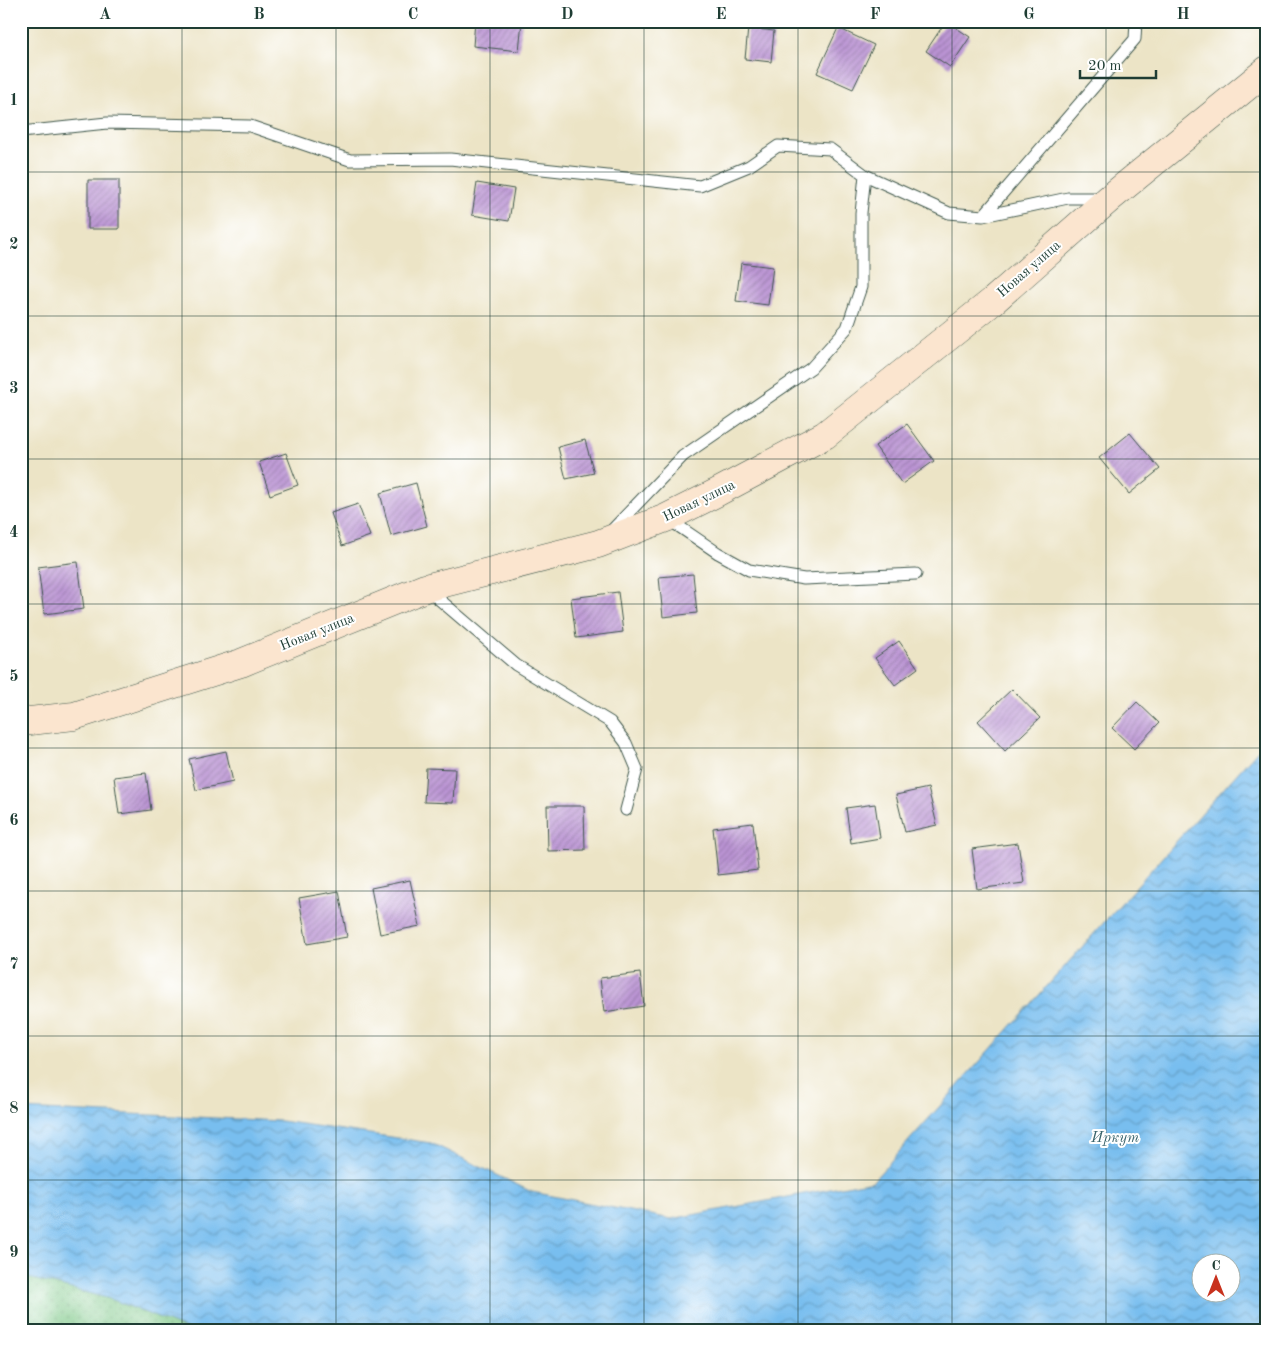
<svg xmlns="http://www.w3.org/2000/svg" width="1288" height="1351" viewBox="0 0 1288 1351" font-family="'Old Standard TT',serif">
<defs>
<pattern id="grass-dots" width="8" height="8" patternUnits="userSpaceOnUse" patternTransform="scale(1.25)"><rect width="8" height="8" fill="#7bc786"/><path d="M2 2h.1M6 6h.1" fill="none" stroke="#64a36e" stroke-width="1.8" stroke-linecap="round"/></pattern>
<pattern id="water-waves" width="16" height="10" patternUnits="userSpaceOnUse" patternTransform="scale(1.25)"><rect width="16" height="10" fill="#78beef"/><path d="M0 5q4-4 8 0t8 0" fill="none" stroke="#629cc2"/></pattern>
<pattern id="building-hatch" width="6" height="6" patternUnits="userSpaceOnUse" patternTransform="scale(1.25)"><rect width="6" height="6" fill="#ba93d3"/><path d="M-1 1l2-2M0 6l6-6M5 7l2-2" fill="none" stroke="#9779ac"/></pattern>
</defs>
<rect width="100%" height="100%" fill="#fff"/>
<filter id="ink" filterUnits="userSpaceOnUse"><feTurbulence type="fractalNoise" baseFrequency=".02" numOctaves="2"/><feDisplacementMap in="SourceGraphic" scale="10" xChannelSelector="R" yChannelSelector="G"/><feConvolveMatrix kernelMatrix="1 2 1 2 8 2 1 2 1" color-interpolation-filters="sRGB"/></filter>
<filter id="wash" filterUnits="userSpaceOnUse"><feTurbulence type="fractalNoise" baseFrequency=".0096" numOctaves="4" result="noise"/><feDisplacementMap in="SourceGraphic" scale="20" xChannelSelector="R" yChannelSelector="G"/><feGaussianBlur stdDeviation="1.12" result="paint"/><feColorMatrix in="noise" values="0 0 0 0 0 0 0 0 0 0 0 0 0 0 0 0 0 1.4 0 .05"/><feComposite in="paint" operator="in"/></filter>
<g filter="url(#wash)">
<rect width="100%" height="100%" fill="#ece4c6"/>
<path fill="url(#grass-dots)" stroke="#4d825d" d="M21,1276L111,1299L188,1330H21Z"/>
<path fill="url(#water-waves)" stroke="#4c7e92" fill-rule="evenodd" d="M1267,740V1330H188L111,1299L21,1276V1109L281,1121L431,1143L532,1192L671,1219L873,1181ZM1200,1264H1230V1294H1200Z"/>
<g id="blocks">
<path fill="url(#building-hatch)" d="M475,21H522L519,51L473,46Z
M946,21L970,37L950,67L926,51Z
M748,28L774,31L771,62L745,59Z
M838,28L874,45L853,89L817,73Z
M21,160H26V209H21Z
M88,180H119V229H88Z
M477,183L514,189L509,221L472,215Z
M741,263L773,267L768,305L736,301Z
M907,424L934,461L902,484L875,446Z
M1130,433L1160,469L1129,494L1099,458Z
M585,440L594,473L566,479L558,447Z
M286,453L298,485L270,495L259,462Z
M416,483L427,526L391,536L380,493Z
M358,504L370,536L342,546L331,513Z
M78,562L84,609L44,614L38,567Z
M693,574L697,613L663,617L659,577Z
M618,592L623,632L576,638L571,598Z
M899,641L918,668L895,685L875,658Z
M1012,689L1040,718L1005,751L978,721Z
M1137,702L1159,723L1134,749L1112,728Z
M226,751L233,782L196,790L189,759Z
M426,768L455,769L453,803L424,802Z
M146,773L151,810L119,814L114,777Z
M928,788L937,825L905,832L896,795Z
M875,804L880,838L851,843L846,808Z
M547,806H584L585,850L548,851Z
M753,823L758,870L718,875L713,828Z
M1018,843L1024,883L977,889L972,849Z
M410,880L420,926L380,934L371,888Z
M339,891L347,937L307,944L299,898Z
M640,973L644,1006L604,1012L600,978Z"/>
</g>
</g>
<g filter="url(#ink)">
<use href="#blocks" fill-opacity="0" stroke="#3e564a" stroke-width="1"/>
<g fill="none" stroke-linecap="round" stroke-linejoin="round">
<defs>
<path id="lane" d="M21,132L107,123L250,126L350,160L450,159L700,186L749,166L778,146L830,149L865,175L949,213L983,216L1068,198H1103
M983,216L1135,39L1136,21
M668,519L718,553L749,570L804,579L916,574
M610,532L683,456L811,368L847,328L861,287V213L865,175
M427,589L516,665L610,722L626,743L637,769L626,810"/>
<path id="secondary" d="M21,722L74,716L241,663L425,588L598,544L666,518L716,493L825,435L993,301L1110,198L1267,70"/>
</defs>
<use href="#lane" stroke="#3e564a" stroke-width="13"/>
<use href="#secondary" stroke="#3e564a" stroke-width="29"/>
<use href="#lane" stroke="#fff" stroke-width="11"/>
<use href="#secondary" stroke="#fbe5cf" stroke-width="28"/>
</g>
</g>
<path fill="none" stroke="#1f3d34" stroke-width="1" stroke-opacity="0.55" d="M182,21V1330M336,21V1330M490,21V1330M644,21V1330M798,21V1330M952,21V1330M1106,21V1330M21,172H1267M21,316H1267M21,459H1267M21,604H1267M21,748H1267M21,891H1267M21,1036H1267M21,1180H1267"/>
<g text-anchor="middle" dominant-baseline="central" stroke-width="4" stroke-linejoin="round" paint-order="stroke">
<g font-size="14" fill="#1f3d34" stroke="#fff">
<text transform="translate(1029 269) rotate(-41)">Новая улица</text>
<text transform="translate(699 501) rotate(-26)">Новая улица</text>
<text transform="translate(317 632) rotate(-22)">Новая улица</text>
</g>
<g font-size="15" font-style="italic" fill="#3a646c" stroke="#fff">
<text x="1115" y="1138">Иркут</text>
</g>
</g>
<rect width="1288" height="1351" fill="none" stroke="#fff" stroke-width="55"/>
<g transform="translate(1216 1278)"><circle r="24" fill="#ffffff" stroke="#a5b1ae"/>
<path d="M0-4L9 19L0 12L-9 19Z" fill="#c8321e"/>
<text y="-8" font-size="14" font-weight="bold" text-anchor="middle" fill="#1f3d34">С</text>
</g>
<path d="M1080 70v8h76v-8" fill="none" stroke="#1f3d34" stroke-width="2.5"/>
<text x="1088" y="70" font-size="15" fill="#1f3d34" stroke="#ffffff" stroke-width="4" paint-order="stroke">20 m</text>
<rect x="28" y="28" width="1232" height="1296" fill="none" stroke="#1f3d34" stroke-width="2"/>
<g font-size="16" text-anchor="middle" font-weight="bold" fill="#1f3d34">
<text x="105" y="19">A</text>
<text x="259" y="19">B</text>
<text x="413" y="19">C</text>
<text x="567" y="19">D</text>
<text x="721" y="19">E</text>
<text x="875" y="19">F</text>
<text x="1029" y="19">G</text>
<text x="1183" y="19">H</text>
<text x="14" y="105">1</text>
<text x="14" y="249">2</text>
<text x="14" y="393">3</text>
<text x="14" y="537">4</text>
<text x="14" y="681">5</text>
<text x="14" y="825">6</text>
<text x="14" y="969">7</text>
<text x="14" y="1113">8</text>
<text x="14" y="1257">9</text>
</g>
</svg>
